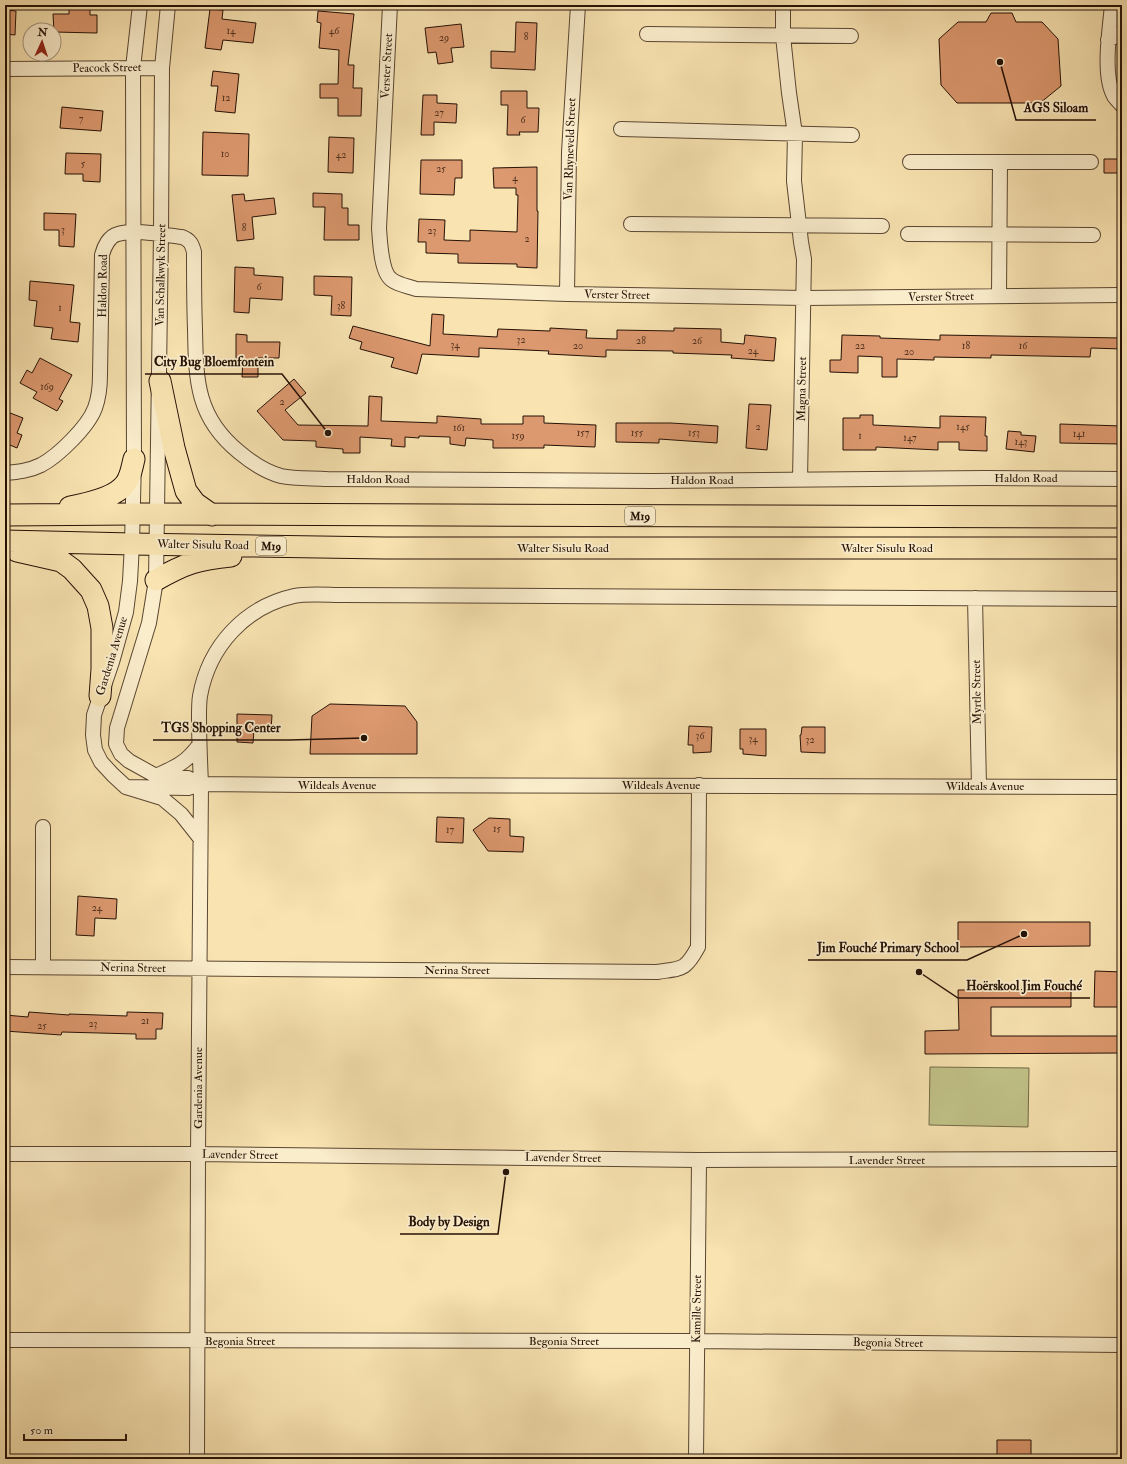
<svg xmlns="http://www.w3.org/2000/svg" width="1127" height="1464" viewBox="0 0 1127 1464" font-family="'IM FELL Double Pica',serif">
<rect width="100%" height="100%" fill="#f8e3b1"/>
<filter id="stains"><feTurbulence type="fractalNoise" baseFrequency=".005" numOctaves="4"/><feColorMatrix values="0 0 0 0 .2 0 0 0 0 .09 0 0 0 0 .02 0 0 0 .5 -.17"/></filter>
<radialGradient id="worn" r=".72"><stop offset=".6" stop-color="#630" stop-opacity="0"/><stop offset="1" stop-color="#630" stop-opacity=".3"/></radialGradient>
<path fill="#c1c389" stroke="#736a48" d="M930,1067L1029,1068L1028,1127L929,1125Z"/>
<path fill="#dc986e" stroke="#251106" d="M69,5H90V15H97V33L54,32L53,14H69Z
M210,9L223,10L222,19L256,23L253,43L223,40L221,50L205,48Z
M5,10L16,11L15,35L5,34Z
M318,11L354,14L348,65H354L353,88H362L361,116H338V98H320V84H338L339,50L319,48L321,23L317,22Z
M991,13H1012L1016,22H1042L1058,39L1061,86L1040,103H957L941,85L939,39L958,22H986Z
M516,22L537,23L535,70L491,68V51L515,52Z
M461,24L464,47L451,48L453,62L438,64L436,52L428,53L425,28Z
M213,71L239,74L235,113L215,111L218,86H211Z
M501,91H527V108H539L538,132H519L520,135H507L508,105H501Z
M423,95H437V103L457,104L456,123L434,122V135H421Z
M62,107L103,111L101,131L60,128Z
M203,132L249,134L248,176L202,175Z
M329,137L354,138L353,173L328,172Z
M66,153L101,154L100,182L83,181V174H65Z
M1104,159H1122V173H1104Z
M421,160H462V178H455L454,195L420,194Z
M537,167V211H538L537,268L517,267V264L458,263V254L426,253V242H418L419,219L445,220L444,240L470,241V230L517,232L518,195H516V188H494L493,168Z
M313,193L342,194V208H348V225H359V240H324L325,207H313Z
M244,194L245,201L274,198L276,214L252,217L254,239L237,241L232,195Z
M44,213L76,214L74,247L59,246V230H44Z
M235,267L254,268V275L283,277L282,300L250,298L249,313L234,312Z
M314,276L352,277L351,316L331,315L332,296L314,295Z
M30,281L74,285L70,322L80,323L78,342L51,339L53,328L34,326L37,301L29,300Z
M432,314L444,315L443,334L497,337L498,329L550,331V328L587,330L586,338L617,339V330L674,331V328L721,329V342L744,344L745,335L776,338L774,361L731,358L732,355L673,353V351L606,350V357L548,354L549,351L479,348V357L422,354L417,374L391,367L394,358L360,349L362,342L349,338L353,326L430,346Z
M236,334L247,335V342H280L279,358H258V377H242L243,358H236Z
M842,335L880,336V338L940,340V335L1122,338V349L1091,348L1090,357L991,355V358L934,357V360L897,359V377H882V357L858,356V373L830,372V360H841Z
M40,358L72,375L59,399L63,401L57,411L33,398L37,392L20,383L27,370L32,373Z
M294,379L306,393L285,410L298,425L368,426L369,396L382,397L381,421L437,423V416L481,419V424H523V416H544V423L596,425L595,447L544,445V448H493V440L466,438L465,446L450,444V437L419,436V438L405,437V447L391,446L392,439L360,437V453H343V449L316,447V441L283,440L257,411Z
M749,404L771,405L767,450L746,448Z
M5,411L23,418L17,433L22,435L17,448L5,443Z
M860,415H873V425L940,428V416L986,417L985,436H987V451L959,450V442H938V450L876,447V450H843V418H860Z
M616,423H671L718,426L717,443L659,439V443L616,442Z
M1060,424L1122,426V444L1060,443Z
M1008,431L1021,432V435L1036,436L1034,452L1006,449Z
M330,704L405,706L417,722V754H310L312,716Z
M237,714L272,715L271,730H254L253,743L237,742Z
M689,726L712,727L711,752L693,753V745H688Z
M802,727H825V753L801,752L800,735H801Z
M740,729H766V756L743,754V749H740Z
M437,817L464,818L463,843L436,842Z
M489,818L510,819V836L524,837L523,852L488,851L473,830Z
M78,896L117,899L116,919L95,918L94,936L76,935Z
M958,922H1090V946L958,947Z
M1095,971L1122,972V1007H1094Z
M1071,989V1007H991V1036H1122V1053L925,1054V1031L959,1030L958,990Z
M29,1012L69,1015V1014L127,1016V1012L163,1013L162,1029H156V1039H136V1034L62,1032L61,1035L5,1031V1015L28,1017Z
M997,1440H1031V1459H997Z"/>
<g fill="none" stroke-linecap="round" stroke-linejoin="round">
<defs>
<path id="minor" d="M140,5L133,68L134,459L132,544L130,581L126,612L112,662L94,715L93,735L95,750L101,762L113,775L126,787L162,798L181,814L200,838
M168,5L162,68L161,234L156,580L149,623L117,728L116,744L121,754L129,761L156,776L188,778L201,784
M390,5L379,228C380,241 381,273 392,280C399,285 408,286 416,289L567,294L804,298L1122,295
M783,5V36L789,93L795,134L794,181L801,242L804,259L800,480
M1112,5C1110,28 1102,75 1114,96C1116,99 1119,102 1122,105
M647,34L851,36
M1108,40L1122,33
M5,69L162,68
M621,129L852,135
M910,162H1091
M631,224L882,226
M908,234L1093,235
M567,294L569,152L578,5
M999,296L1000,162
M5,473C17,472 29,471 41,465C58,456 88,427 95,408C99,397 100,386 100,375L102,255C104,247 109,236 118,234C136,229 164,235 182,237C190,240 192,244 194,252C194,278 194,303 195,329C196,380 196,417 239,452C251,462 266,472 281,476C295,479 313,478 327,479L653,481L985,478L1122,479
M975,598L979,786
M158,775C176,767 187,762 199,745
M126,787L188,788L201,784L304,785L1122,787
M5,967L657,972C682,968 685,971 698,947L699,785
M43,967V827
M5,1154H198L699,1160L1122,1159
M5,1340L697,1341L1122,1345
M197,1459L198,1154L201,784C200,761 199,739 199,717C199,710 199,702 200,696C209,646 245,607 294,596C307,593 329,595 343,595L1122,599
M696,1459L699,1160"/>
<path id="highway" d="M160,381L174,448L186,491L195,503L212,515
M70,507C86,504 117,497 126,483C131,476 132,467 134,459
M5,515L134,514L1122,517
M5,541L132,544L385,548H1122
M17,551L61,561L72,569L91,590L98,606L102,628V669L100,696
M156,580C184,564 198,559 231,556"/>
</defs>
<use href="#minor" stroke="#5a4631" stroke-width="16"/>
<use href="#highway" stroke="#251106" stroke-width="23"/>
<use href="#minor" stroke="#faedcc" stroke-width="14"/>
<use href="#highway" stroke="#f8e3b1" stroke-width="21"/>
</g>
<g text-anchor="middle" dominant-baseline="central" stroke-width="3.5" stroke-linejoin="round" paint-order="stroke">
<g font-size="10" fill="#533320">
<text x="231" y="31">14</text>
<text x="334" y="31">46</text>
<text x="526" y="37">8</text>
<text x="444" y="38">29</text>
<text x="226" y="98">12</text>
<text x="439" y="113">27</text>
<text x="81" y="119">7</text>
<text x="523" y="120">6</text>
<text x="225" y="154">10</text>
<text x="341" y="155">42</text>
<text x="83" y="164">5</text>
<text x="441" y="169">25</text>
<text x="515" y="178">4</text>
<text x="244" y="228">8</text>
<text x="63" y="230">3</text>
<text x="432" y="231">23</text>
<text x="527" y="239">2</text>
<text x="259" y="287">6</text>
<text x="341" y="306">38</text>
<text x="60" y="308">1</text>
<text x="521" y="340">32</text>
<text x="641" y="341">28</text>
<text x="697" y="341">26</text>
<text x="455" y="345">34</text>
<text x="578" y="346">20</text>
<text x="860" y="346">22</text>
<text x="966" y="346">18</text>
<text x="1023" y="346">16</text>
<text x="753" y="351">24</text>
<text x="909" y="352">20</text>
<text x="47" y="387">169</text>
<text x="282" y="402">2</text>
<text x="758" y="427">2</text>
<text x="963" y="427">145</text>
<text x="459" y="428">161</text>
<text x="583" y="433">157</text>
<text x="637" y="433">155</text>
<text x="694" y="433">153</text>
<text x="1079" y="434">141</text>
<text x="518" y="436">159</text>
<text x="860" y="436">1</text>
<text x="910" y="438">147</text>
<text x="1021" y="442">143</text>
<text x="700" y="736">36</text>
<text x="753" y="739">34</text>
<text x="810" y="740">32</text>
<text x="497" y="829">15</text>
<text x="450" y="830">17</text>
<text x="97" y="908">24</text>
<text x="145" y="1021">21</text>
<text x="93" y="1024">23</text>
<text x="42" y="1026">25</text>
</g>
<g fill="#faedcc" stroke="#655341" stroke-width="1">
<rect x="625" y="507" width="30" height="18" rx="3"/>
<rect x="256" y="537" width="30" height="18" rx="3"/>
</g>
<g font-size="11" font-weight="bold" fill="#251106">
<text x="640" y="516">M19</text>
<text x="271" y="546">M19</text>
</g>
<g font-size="12" fill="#251106" stroke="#faedcc">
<text transform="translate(387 66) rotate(-87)">Verster Street</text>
<text transform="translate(107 68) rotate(-1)">Peacock Street</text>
<text transform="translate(570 149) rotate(-88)">Van Rhyneveld Street</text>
<text transform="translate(161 275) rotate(-89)">Van Schalkwyk Street</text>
<text transform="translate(103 286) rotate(-89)">Haldon Road</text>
<text transform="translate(617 295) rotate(1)">Verster Street</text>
<text transform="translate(941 297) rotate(-1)">Verster Street</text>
<text transform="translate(802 389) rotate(-89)">Magna Street</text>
<text x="1026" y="478">Haldon Road</text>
<text x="378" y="479">Haldon Road</text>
<text x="702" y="480">Haldon Road</text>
<text transform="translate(203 545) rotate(1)">Walter Sisulu Road</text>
<text x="563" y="548">Walter Sisulu Road</text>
<text x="887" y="548">Walter Sisulu Road</text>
<text transform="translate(112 656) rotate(-73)">Gardenia Avenue</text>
<text transform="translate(977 692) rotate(-91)">Myrtle Street</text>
<text x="337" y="785">Wildeals Avenue</text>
<text x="661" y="785">Wildeals Avenue</text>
<text x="985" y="786">Wildeals Avenue</text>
<text transform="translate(133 968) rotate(1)">Nerina Street</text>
<text x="457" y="970">Nerina Street</text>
<text transform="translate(198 1088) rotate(-90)">Gardenia Avenue</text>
<text transform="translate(240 1155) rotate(1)">Lavender Street</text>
<text transform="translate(563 1158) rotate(1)">Lavender Street</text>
<text x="887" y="1160">Lavender Street</text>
<text transform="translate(697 1309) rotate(-89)">Kamille Street</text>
<text x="240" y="1341">Begonia Street</text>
<text x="564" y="1341">Begonia Street</text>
<text transform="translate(888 1343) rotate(1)">Begonia Street</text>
</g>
</g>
<path fill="none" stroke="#251106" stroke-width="1.5" d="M1000 62L1016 120H1096M328 433L282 374H145M364 738L289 740H153M1024 934L967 960H808M919 972L958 998H1090M506 1172L498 1234H400"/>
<g fill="#251106" stroke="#faedcc" stroke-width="1.5">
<circle cx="1000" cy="62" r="4"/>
<circle cx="328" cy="433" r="4"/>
<circle cx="364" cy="738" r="4"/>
<circle cx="1024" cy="934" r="4"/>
<circle cx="919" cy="972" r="4"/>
<circle cx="506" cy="1172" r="4"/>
</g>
<g font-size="13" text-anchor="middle" font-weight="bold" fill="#251106" stroke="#faedcc" stroke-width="3.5" stroke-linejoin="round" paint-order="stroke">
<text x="1056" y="112">AGS Siloam</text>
<text x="214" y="366">City Bug Bloemfontein</text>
<text x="221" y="732">TGS Shopping Center</text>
<text x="888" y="952">Jim Fouché Primary School</text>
<text x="1024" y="990">Hoërskool Jim Fouché</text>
<text x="449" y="1226">Body by Design</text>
</g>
<rect width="1127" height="1464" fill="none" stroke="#f8e3b1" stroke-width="20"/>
<rect x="6" y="6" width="1115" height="1452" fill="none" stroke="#251106" stroke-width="2"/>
<rect x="10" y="10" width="1107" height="1444" fill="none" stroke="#251106"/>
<g transform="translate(42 42) rotate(3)"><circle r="19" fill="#faedcc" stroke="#a5957d"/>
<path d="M0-3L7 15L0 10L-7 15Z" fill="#8f2418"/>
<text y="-6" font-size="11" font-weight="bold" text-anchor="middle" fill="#251106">N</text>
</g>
<path d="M24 1434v6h102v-6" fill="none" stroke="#251106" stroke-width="2"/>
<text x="30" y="1434" font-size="12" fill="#251106" stroke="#faedcc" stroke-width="3" paint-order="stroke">50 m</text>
<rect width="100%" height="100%" filter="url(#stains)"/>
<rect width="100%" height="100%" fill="url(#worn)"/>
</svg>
